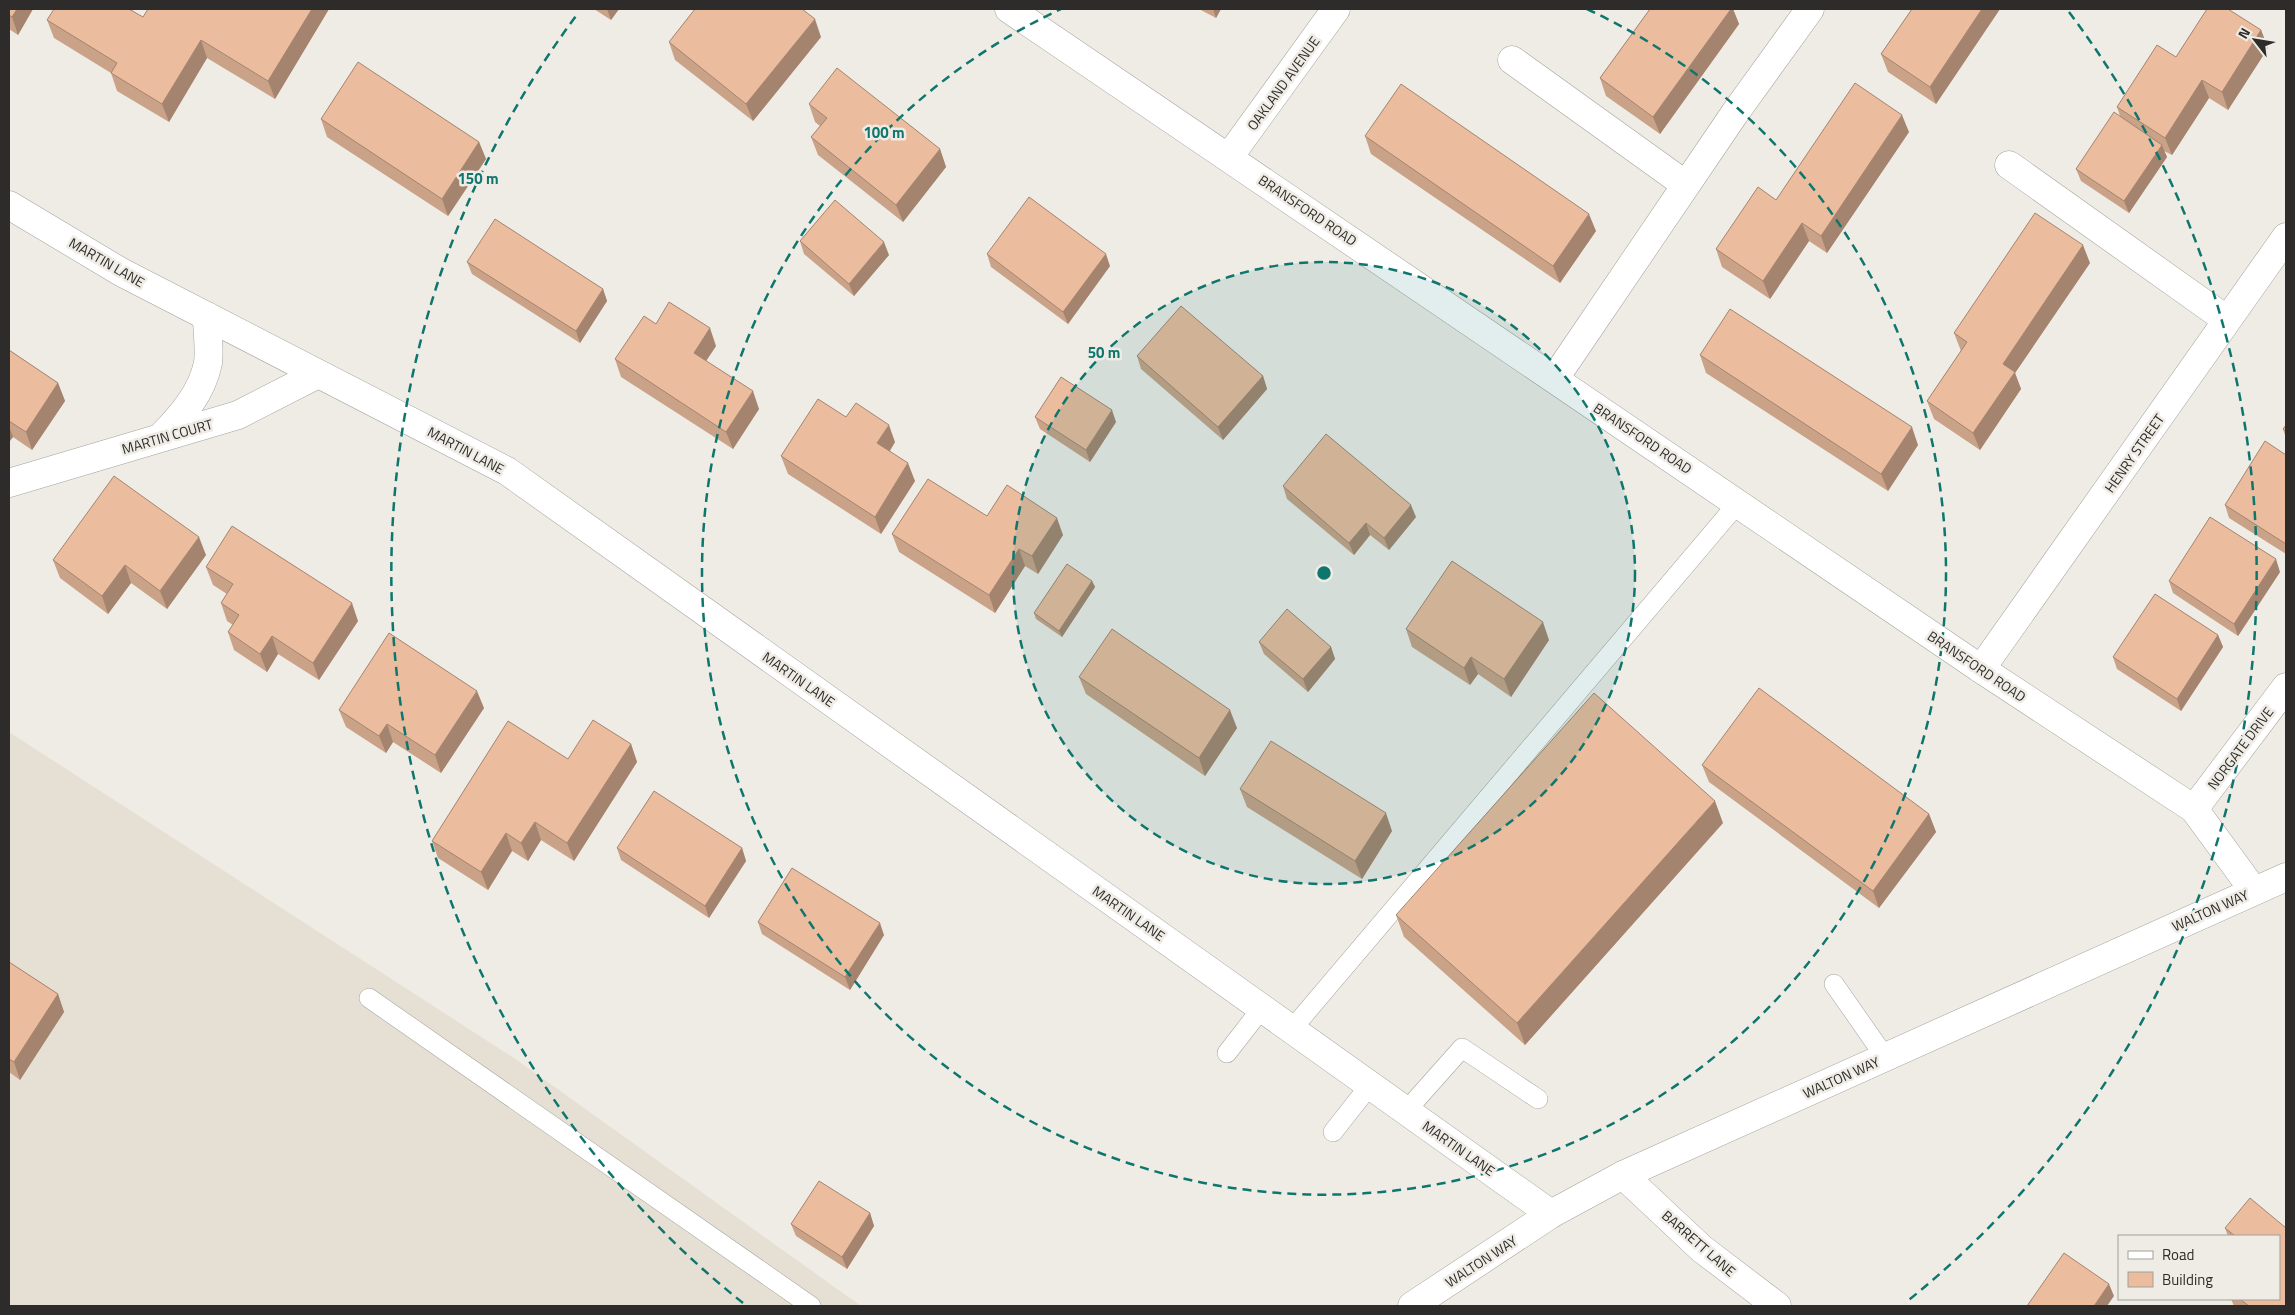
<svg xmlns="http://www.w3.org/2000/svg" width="2295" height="1315" viewBox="0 0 2295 1315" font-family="'Titillium Web',sans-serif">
<rect width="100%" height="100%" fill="#efece6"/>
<path fill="#e6e0d4" d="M9,732L517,1060L861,1306H9Z"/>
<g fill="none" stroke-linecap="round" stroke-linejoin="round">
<defs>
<path id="service" d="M1834,984L1885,1057
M369,998L811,1306
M1292,1029L1738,503
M1227,1053L1262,1008
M1406,1111L1462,1048L1538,1099
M1333,1132L1370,1085"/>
<path id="minor" d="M1512,60L1686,185
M1229,157L1336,9
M2009,165L2227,320
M9,205L121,272L507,471L1551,1214
M1555,378L1735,113L1810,9
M160,438C181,417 202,393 208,363C210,349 207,331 207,316
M9,483L238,415L318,374
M1981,669L2286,237
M2194,809L2286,687
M1623,1175L1702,1249L1777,1306"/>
<path id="tertiary" d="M1009,9L1981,669L2194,809L2254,891"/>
<path id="secondary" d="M1412,1306L1551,1214L1623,1175L2286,877"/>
</defs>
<use href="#service" stroke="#a5a39d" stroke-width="20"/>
<use href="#minor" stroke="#a5a39d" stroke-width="29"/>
<use href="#tertiary" stroke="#a5a39d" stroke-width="29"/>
<use href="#secondary" stroke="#a5a39d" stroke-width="29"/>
<use href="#service" stroke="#fff" stroke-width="19"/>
<use href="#minor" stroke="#fff" stroke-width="28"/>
<use href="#tertiary" stroke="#fff" stroke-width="28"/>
<use href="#secondary" stroke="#fff" stroke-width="28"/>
</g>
<path fill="#caa288" d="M9,9H33L18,35L9,29Z
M329,9L275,99L207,58L169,122L117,91L111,73L54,38L47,20L143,17Z
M594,9H619L611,20Z
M1199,9H1221L1216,18Z
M1650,9H1733L1739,24L1660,134L1606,96L1600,78Z
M1912,9H2000L1936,104L1888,72L1881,54Z
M2261,30L2268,48L2228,110L2209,98L2172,155L2164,151L2167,157L2129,213L2081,181L2076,169L2120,116L2117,107Z
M821,37L753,121L675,60L669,42Z
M809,104L940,149L946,167L903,222L818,155L811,137L820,126L815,122Z
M321,119L479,142L486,159L448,216L327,137Z
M1909,132L1827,253L1809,241L1770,299L1722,267L1716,249Z
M1365,136L1596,231L1560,283L1371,154Z
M800,241L889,255L854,296L804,254Z
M987,254L1110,266L1068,324L991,267Z
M467,262L603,289L607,301L580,343L472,274Z
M2090,263L2015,373L2021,389L1980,450L1934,419L1927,401L1961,351L1954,333Z
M656,324L716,346L706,361L759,409L733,449L621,377L615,359Z
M9,350L58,383L65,401L32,450L13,437L9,442Z
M1700,355L1918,445L1888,491L1706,373Z
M1137,356L1263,376L1267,389L1223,440L1141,369Z
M846,417L895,442L890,451L915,481L881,534L788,474L781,456Z
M1035,417L1116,422L1090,462L1040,429Z
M2286,425V438L2283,429Z
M2286,455V554L2229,518L2225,505Z
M1283,486L1416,517L1389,550L1370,535L1354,555L1287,499Z
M987,516L1063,535L1038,574L1025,566L995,613L899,552L892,534Z
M206,555L167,609L131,583L108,614L60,578L53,560Z
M206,567L358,621L319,680L278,654L267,672L234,650L228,632L233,625L227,621L221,603L227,594L213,585Z
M2280,572L2238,636L2173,593L2169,581Z
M1092,581L1095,587L1062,637L1036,619L1034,613Z
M1406,629L1549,640L1511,697L1478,674L1470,685L1412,647Z
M2218,635L2223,647L2181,711L2117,669L2113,657Z
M1259,642L1331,647L1335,659L1308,692L1264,654Z
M1079,677L1237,728L1205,776L1086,694Z
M484,708L441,773L393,742L386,753L346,727L339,710Z
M631,744L637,762L574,861L541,840L528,861L512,851L488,890L438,858L432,841L568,759Z
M1702,765L1929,814L1936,832L1879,908L1709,782Z
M1240,789L1392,831L1362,879L1247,807Z
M1723,823L1525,1045L1404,937L1396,915Z
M617,848H742L746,861L709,918L621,860Z
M758,922L884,935L850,990L762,934Z
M9,962L58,994L64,1012L20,1080L9,1072Z
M870,1213L874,1226L847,1269L796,1236L791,1224Z
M2225,1228H2286V1306H2234L2231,1299H2279V1236H2228Z"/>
<path fill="#a4846f" d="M17,9H33L18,35L12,17Z
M312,9H329L275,99L268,81Z
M607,9H619L611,20Z
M1213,9H1221L1216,18Z
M1731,9H1733L1739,24L1660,134L1653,117Z
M1982,9H2000L1936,104L1930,87Z
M815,19L821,37L753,121L746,104Z
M2261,30L2268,48L2228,110L2222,92Z
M201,40L207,58L169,122L162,104Z
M2202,80L2209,98L2172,155L2165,138Z
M1902,115L1909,132L1827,253L1821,236Z
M479,142L486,159L448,216L442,199Z
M2162,145L2167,157L2129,213L2124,201Z
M940,149L946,167L903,222L896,205Z
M1589,214L1596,231L1560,283L1553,266Z
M1802,223L1809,241L1770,299L1763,281Z
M884,242L889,255L854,296L849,284Z
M2083,245L2090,263L2015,373L2021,389L1980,450L1973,433L2003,364Z
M1106,254L1110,266L1068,324L1063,312Z
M603,289L607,301L580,343L576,331Z
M710,328L716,346L700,370L694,353Z
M1263,376L1267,389L1223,440L1218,427Z
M58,383L65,401L32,450L26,432Z
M753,391L759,409L733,449L726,432Z
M1112,410L1116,422L1090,462L1086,450Z
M889,425L895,442L884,460L877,443Z
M9,426L13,437L9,442Z
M1912,427L1918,445L1888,491L1881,474Z
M908,463L915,481L881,534L875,517Z
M1411,505L1416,517L1389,550L1384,538Z
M1057,518L1063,535L1038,574L1032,556Z
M1366,523L1370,535L1354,555L1349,543Z
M199,537L206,555L167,609L160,591Z
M1019,549L1025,566L995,613L989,595Z
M2276,559L2280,572L2238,636L2234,624Z
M125,565L131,583L108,614L102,596Z
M1092,581L1095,587L1062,637L1059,631Z
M352,603L358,621L319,680L313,663Z
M1543,622L1549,640L1511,697L1504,679Z
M2218,635L2223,647L2181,711L2177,699Z
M272,636L278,654L267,672L260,654Z
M1331,647L1335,659L1308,692L1303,679Z
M1471,657L1478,674L1470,685L1464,668Z
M477,691L484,708L441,773L435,755Z
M1230,710L1237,728L1205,776L1199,758Z
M387,724L393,742L386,753L379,736Z
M631,744L637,762L574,861L567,843Z
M1715,801L1723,823L1525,1045L1517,1023Z
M1386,813L1392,831L1362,879L1355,861Z
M1929,814L1936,832L1879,908L1873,891Z
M535,822L541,840L528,861L521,843Z
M506,833L512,851L488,890L481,872Z
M742,848L746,861L709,918L705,906Z
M880,923L884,935L850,990L845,977Z
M58,994L64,1012L20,1080L14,1062Z
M870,1213L874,1226L847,1269L842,1257Z
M2109,1284L2114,1296L2107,1306H2094Z"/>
<path fill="#ebbc9e" stroke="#a4846f" d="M9,9H17L12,17L9,15Z
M54,9H129L143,17L148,9H312L268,81L201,40L162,104L111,73L117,63L47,20Z
M695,9H802L815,19L746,104L669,42Z
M1650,9H1731L1653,117L1600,78Z
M1912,9H1982L1930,87L1881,54Z
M2207,9H2228L2261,30L2222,92L2202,80L2165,138L2117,107L2157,45L2176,57Z
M358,62L479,142L442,199L321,119Z
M837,68L940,149L896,205L811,137L827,118L809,104Z
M1855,83L1902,115L1821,236L1802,223L1763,281L1716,249L1758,187L1776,200Z
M1401,84L1589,214L1553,266L1365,136Z
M2114,112L2162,145L2124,201L2076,169Z
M1029,197L1106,254L1063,312L987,254Z
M835,200L884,242L849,284L800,241Z
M2035,213L2083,245L2003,364L2015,372L1973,433L1927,401L1967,342L1954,333Z
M495,219L603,289L576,331L467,262Z
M669,302L710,328L694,353L753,391L726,432L615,359L644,316L656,324Z
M1181,306L1263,376L1218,427L1137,356Z
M1730,309L1912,427L1881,474L1700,355Z
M9,350L58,383L26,432L9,421Z
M1061,377L1112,410L1086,450L1035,417Z
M818,399L846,417L856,403L889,425L877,443L908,463L875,517L781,456Z
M2286,425V431L2283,429Z
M1326,434L1411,505L1384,538L1366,523L1349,543L1283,486Z
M2265,441L2286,455V544L2225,505Z
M114,476L199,537L160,591L125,565L102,596L53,560Z
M928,479L987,516L1007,485L1057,518L1032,556L1019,549L989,595L892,534Z
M2210,517L2276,559L2234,624L2169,581Z
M232,526L352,603L313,663L272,636L260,654L228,632L239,615L221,603L233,584L206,567Z
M1452,561L1543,622L1504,679L1471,657L1464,668L1406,629Z
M1067,564L1092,581L1059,631L1034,613Z
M2155,594L2218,635L2177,699L2113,657Z
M1287,609L1331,647L1303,679L1259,642Z
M1112,629L1230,710L1199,758L1079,677Z
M389,633L477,691L435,755L387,724L379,736L339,710Z
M1759,688L1929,814L1873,891L1702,765Z
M1594,693L1715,801L1517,1023L1396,915Z
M593,720L631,744L567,843L535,822L521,843L506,833L481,872L432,841L508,721L568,759Z
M1271,741L1386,813L1355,861L1240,789Z
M654,791L742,848L705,906L617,848Z
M792,868L880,923L845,977L758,922Z
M9,962L58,994L14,1062L9,1059Z
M819,1181L870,1213L842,1257L791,1224Z
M2250,1198L2286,1228V1306H2249L2240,1299H2279V1236H2235L2225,1228Z
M2064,1253L2109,1284L2094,1306H2027Z"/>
<circle cx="1324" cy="573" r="311" fill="#0f766e" fill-opacity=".12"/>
<g fill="none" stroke="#0f766e" stroke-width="2.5" stroke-dasharray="9 6">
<circle cx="1324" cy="573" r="311"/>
<path d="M1587 9A622 622 0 1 1 1061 9"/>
<path d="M743 1303A933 933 0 0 1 579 12M2069 12A933 933 0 0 1 1905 1303"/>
</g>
<g text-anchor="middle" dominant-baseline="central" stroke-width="5" stroke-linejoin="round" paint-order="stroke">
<g font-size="14" fill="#2d2c2a" stroke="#efece6">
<text transform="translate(1283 83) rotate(-54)">OAKLAND AVENUE</text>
<text transform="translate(1308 210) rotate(34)">BRANSFORD ROAD</text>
<text transform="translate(107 262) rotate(30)">MARTIN LANE</text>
<text transform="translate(167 436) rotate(-16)">MARTIN COURT</text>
<text transform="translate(1643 438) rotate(34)">BRANSFORD ROAD</text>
<text transform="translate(466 450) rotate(28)">MARTIN LANE</text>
<text transform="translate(2134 453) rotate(-55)">HENRY STREET</text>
<text transform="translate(1977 666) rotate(34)">BRANSFORD ROAD</text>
<text transform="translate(799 679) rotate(35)">MARTIN LANE</text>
<text transform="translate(2240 748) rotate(-53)">NORGATE DRIVE</text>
<text transform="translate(2210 910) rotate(-24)">WALTON WAY</text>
<text transform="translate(1129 913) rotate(35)">MARTIN LANE</text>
<text transform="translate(1841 1077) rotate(-24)">WALTON WAY</text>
<text transform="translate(1459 1148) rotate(35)">MARTIN LANE</text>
<text transform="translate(1699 1243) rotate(41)">BARRETT LANE</text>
<text transform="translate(1481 1261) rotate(-33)">WALTON WAY</text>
</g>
</g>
<circle cx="1324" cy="573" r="8" fill="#0f766e" stroke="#efece6" stroke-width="2.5"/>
<g font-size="15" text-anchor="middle" font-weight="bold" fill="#0f766e" stroke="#efece6" stroke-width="5" stroke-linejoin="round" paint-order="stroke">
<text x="884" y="138">100 m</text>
<text x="478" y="184">150 m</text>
<text x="1104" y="358">50 m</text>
</g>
<rect width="2295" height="1315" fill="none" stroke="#2d2c2a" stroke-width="20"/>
<rect x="2118" y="1235" width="162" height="65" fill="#efece6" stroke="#a19f9b"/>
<rect x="2128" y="1251" width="25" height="8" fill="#ffffff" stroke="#a19f9b"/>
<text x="2162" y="1260" font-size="15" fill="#2d2c2a">Road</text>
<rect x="2128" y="1272" width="25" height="15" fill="#ebbc9e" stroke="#a19f9b"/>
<text x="2162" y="1285" font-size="15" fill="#2d2c2a">Building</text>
<g transform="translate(2255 40) rotate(301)" stroke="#efece6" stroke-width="4" paint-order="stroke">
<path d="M0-4L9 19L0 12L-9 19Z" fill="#2d2c2a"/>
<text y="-8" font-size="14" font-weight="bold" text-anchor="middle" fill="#2d2c2a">N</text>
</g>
</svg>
